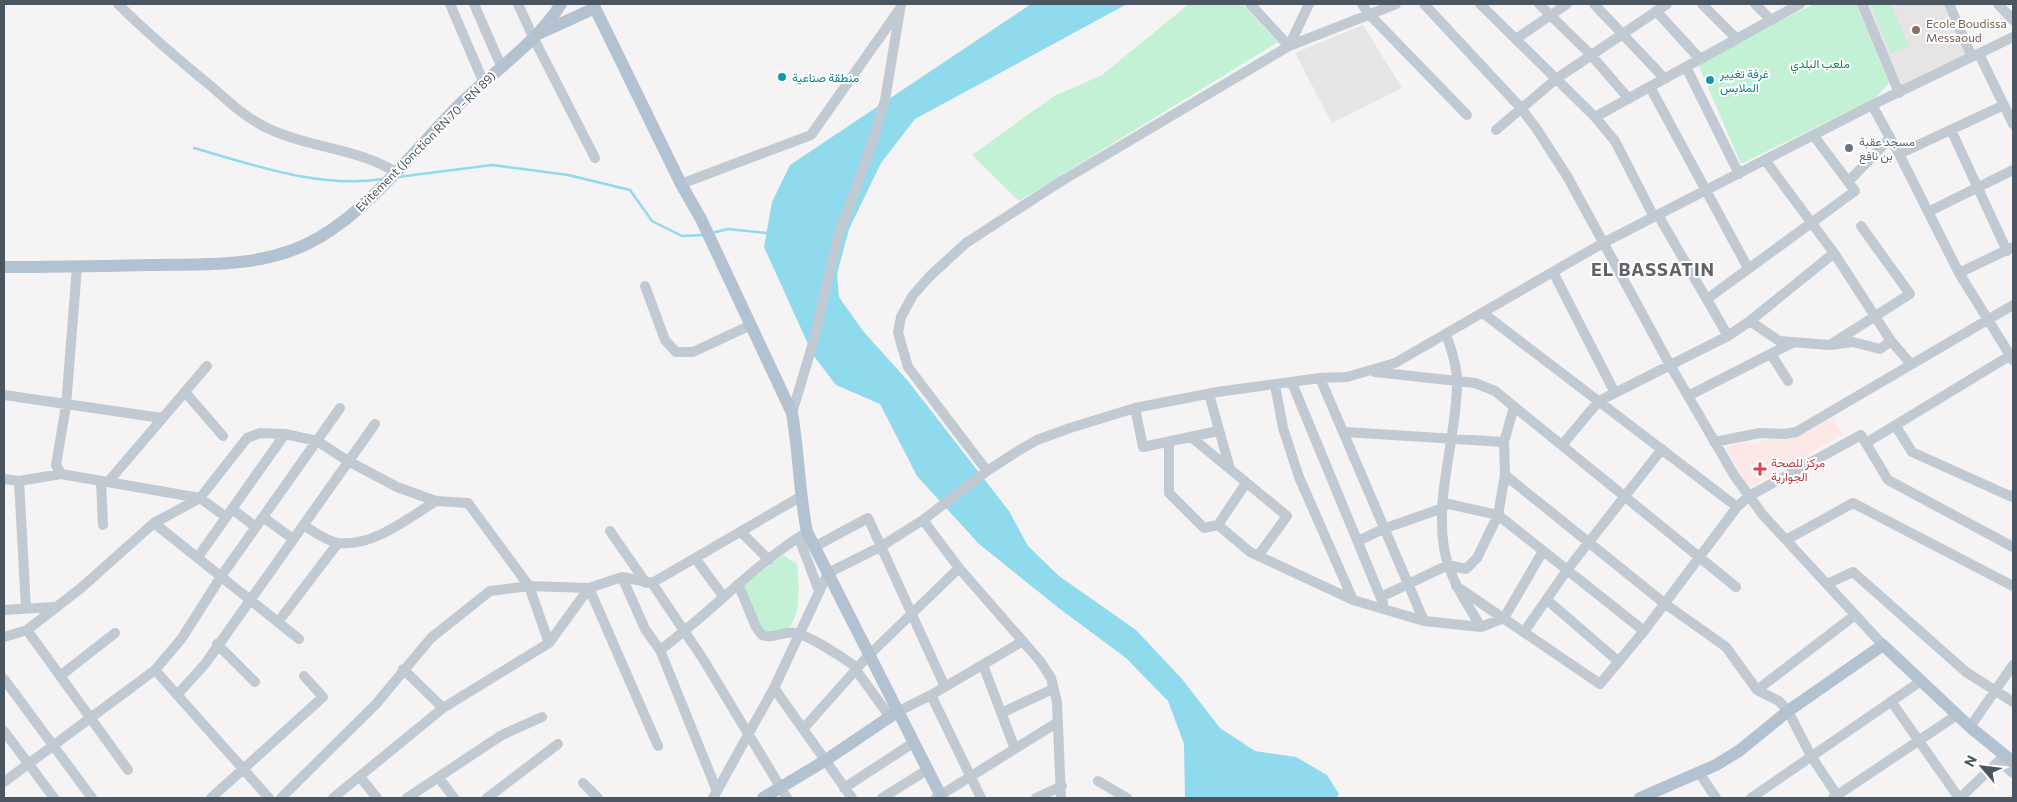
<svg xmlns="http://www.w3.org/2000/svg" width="2017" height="802" viewBox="0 0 2017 802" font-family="Commissioner,Vazirmatn,sans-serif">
<rect width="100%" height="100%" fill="#f5f3f3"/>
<path fill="#e6e4e5" d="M1866,4H1943L1967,57L1902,86Z
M1363,25L1402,88L1332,123L1295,53Z"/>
<path fill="#fce8e6" d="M1831,415L1843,434L1749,488L1726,449L1746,437L1751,445Z"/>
<path fill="#c3f1d5" d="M1189,4H1242L1278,42L1019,201L972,155L1054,96L1102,75Z
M1814,4H1856L1889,83L1875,98L1741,164L1697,62Z
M1873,4H1891L1909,46L1891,53L1871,5Z
M783,555L797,564C799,580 802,619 786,630C780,633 769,632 762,632L743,586Z"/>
<path fill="#90daee" d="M1031,4H1127L915,119L881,163L849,229L837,274L839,297L863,331L908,381L1009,511L1028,546L1059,576L1136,630L1182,679L1220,728L1255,751L1296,757L1327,775L1339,794L1337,798H1185L1184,744L1168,701L1126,658L1060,609L979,544L917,476L880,404L836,385L813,355L764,247L772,202L790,165Z"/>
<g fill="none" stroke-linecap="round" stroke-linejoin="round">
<path stroke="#90daee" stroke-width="2.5" d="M194,148C254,165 319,189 383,179
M398,177L492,165L568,175L630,190L652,221L682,236L705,235
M712,233L728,229L767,233"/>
<path stroke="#c1cad2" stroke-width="10" d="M118,4C148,34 179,60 212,87C229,102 246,118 267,128C309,148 356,148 396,172
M450,4L483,81
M474,4L501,66
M518,4L533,37L595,158
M1250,4L1289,46L1309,4
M1362,4L1368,13L1467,115
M1424,4L1520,107L1536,128L1567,176L1670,365L1734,475L1763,515L1883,645
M1480,4L1595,117L1615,141L1654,217
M1539,4L1591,55L1629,99
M1594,4L1665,79
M1702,4L1737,39
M1755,4L1771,20
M1862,4L1899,93
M1949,4L1972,57
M1998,4L2013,20
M1656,11L1700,59
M1516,39L1567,4
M1979,54L2013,124
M1686,67L1739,174
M1650,87L1748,268
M1872,105L1899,154L1959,273L2013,360
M1595,117L1800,4
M1496,130L1556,79L1667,4
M1952,132L2007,251
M1899,154L2004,105
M1848,182L1889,139
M681,184L811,135L899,10
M1928,212L2013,170
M1658,215L1728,336
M77,267L66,406L56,465L61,474L200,498L226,517
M1553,272L1615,393
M1959,273L2013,247
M645,286L665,340L676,352H693L751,325
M1707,299L1855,191L1814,136
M1483,313L1737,507
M1750,321L1779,341L1830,345L1853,342L1880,349L1891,341L1834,253L1765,160
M1446,334C1451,349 1457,366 1457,382C1457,437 1435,494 1444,548C1449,578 1466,602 1481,627
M1891,341L1911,364
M1833,343L1910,294L1861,226
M1771,354L1788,381
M1375,372L1475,383L1495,391L1736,587
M1320,378L1424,621
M1292,383L1383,603
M1275,385L1283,428L1299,477L1353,600
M185,392L223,436
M1209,394L1230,469
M4,395L162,418
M1688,396L1792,343
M1135,408L1143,447L1218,431
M792,413L813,343L838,237L871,146L885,100L901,4
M1895,425L1912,452L2012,497L2013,495
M1345,432L1504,442
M1191,437L1287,516L1258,556
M1714,442L1760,433L1784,434L1796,432L2013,305
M1169,443V493L1204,528L1218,525L1250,552L1353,600L1424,621L1481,627L1504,618L1543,551
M1866,443L2011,355
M1562,445L1599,401L1728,336L1750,321L1834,253
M987,471L908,367L898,333L901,317L913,295L930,276L966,243L1055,185L1289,46L1396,4
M1505,475L1664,603L1726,647L1757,690L1779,701L1788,711L1811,756L1839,798
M4,479L19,481L26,608
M19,481L61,474
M101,482L103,525
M108,482L207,366
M1444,503L1498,515L1644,631
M232,509L256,527
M263,517L293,539
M923,520L959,568L1040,661L1051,678L1057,702L1061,798
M154,523L299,639
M303,525C313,531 326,541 338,543C373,547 407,519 436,501
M1218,525L1246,483
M610,531L646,583
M741,532L769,560
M799,538L819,591
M1786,540L1853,503L2013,586
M1358,541L1383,529L1443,508
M814,547L868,518L945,687
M198,557L285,434
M695,558L723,596
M622,577L645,629L660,650L717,791
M738,584L756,627L762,635C773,640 784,630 796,633C813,637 842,658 858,668
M1827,584L1853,572L1966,672L2013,702
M1456,586L1600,684L1644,631L1737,507L1749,496L1861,435L1888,480L2013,547
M589,588L658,746
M1381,597L1448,565L1466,569L1477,558L1498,515L1505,475L1504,442L1514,407
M1547,600L1618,661
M4,610L54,607
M278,622L338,543
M27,630L128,770
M1524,632L1567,570L1662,449
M4,637L27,630L81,588L154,523L200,498L247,438L260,433L285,434L317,441L348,461L397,487L436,501L468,503L529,586L549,643
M217,644L255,682
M660,650C711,613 753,565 807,532
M983,665L1015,749
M403,669L443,708
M155,670L269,798
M856,670L890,717
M60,676L115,633
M4,679L92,798
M774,688L852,798
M1757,690L1855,615
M177,695L205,664L375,424
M931,695L981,798
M1891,701L1959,798
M897,712L931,695L1023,641
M1001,713L1053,689
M1970,727L2013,665
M804,728L868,656L959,568
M4,731L54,798
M1999,761L2013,773
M1700,774L1716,798
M360,777L377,798
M439,778L454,798
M1098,781L1127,798
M4,782L155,670L182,638L222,575L340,408
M583,783L598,798
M844,788L913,743
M211,798L323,697L304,676
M281,798L376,704L431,638L490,591L529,586L589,588L622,577L652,583
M333,798L443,708L549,643L589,588
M407,798L502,735L542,717
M487,798L558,744
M713,798L774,688L828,573L880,547L923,520L987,471L1018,451L1037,440L1070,428L1135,408L1217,392L1320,378L1347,377L1395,363L1603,243L1872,105L2013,37
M787,798L703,659L652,583L800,497
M882,798L927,770
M936,798L1058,722
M1036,798L1062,786
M1751,798L1921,681
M1833,798L1957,715
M1960,798L2005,755"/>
<path stroke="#b3c2d1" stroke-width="12" d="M593,4L681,184L701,219L792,413C799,453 799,493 807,532L942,798
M538,34L595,8
M4,267C53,267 102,266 151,265C209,264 269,268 320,237C371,207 416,149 457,107C490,74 537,43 561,4
M763,798L826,760L897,712
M1640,798L1716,765L1739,751L1788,711L1883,645L1970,727L2013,762"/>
</g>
<circle fill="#8d6e63" stroke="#fff" stroke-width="2" cx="1916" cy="30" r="5"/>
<g fill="#0f9aa8" stroke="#fff" stroke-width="2">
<circle cx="782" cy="77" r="5"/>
<circle cx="1710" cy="80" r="5"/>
</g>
<circle fill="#6b7280" stroke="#fff" stroke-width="2" cx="1849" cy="148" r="5"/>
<path fill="#e0444e" stroke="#fff" stroke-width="2" d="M1757.5 461.5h5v5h5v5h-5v5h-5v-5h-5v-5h5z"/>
<g text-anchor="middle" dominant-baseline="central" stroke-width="4" stroke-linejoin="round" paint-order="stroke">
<g font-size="12" fill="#785e54" stroke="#fff" text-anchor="start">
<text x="1926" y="23">Ecole Boudissa<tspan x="1926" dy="14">Messaoud</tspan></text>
</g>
<g font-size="12" fill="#17864f" stroke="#fff">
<text x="1820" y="63">ملعب البلدي</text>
</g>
<g font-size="12" fill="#0d838f" stroke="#fff" text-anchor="start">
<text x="1720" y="73">غرفة تغيير<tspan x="1720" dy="14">الملابس</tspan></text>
<text x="792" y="77">منطقة صناعية</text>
</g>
<g font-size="12" fill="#4a5661" stroke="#fff">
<text transform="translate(425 141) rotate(-45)">Evitement (Jonction RN 70 - RN 89)</text>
</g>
<g font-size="12" fill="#5b616d" stroke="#fff" text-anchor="start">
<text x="1859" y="141">مسجد عقبة<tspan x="1859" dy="14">بن نافع</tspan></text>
</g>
<g font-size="12" fill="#be3a42" stroke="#fff" text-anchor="start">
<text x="1771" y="462">مركز للصحة<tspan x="1771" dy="14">الجوارية</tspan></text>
</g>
<g font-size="18" font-weight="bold" letter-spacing="1" fill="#5f6368" stroke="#fff">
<text x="1653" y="269">EL BASSATIN</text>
</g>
</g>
<rect width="2017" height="802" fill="none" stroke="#4a5661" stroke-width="10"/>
<g transform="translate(1982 767) rotate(298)" stroke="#ffffff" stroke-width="4" paint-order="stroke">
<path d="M0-4L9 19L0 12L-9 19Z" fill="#4a5661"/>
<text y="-8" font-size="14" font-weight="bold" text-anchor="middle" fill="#4a5661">N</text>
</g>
</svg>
